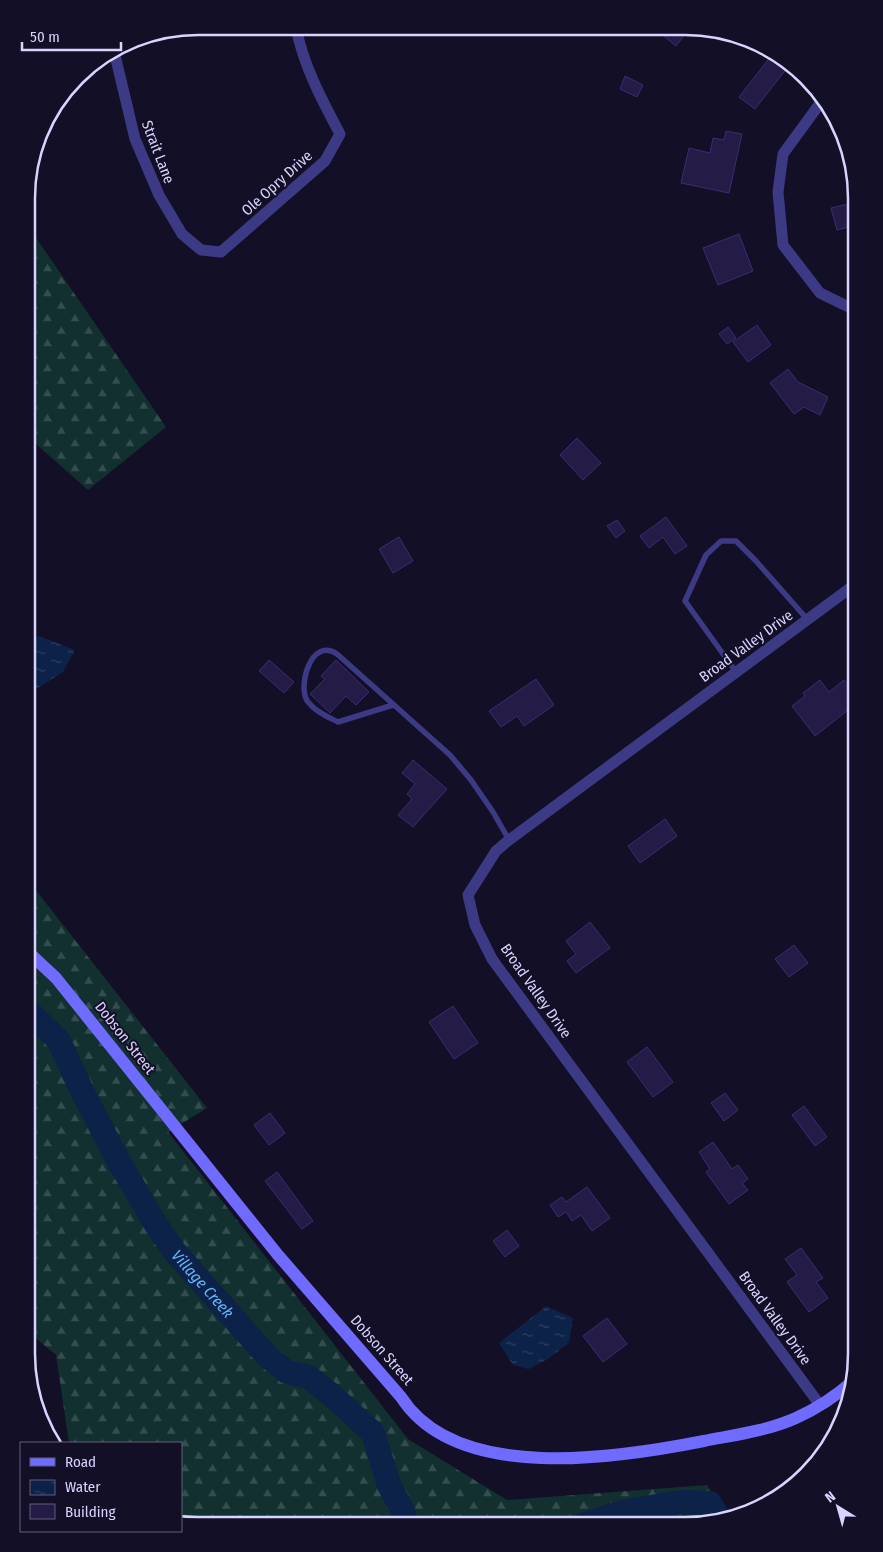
<svg xmlns="http://www.w3.org/2000/svg" width="883" height="1552" viewBox="0 0 883 1552" font-family="'Fira Sans Condensed',sans-serif">
<defs>
<pattern id="forest-firs" width="22" height="20" patternUnits="userSpaceOnUse" patternTransform="scale(1.25)"><rect width="22" height="20" fill="#12302f"/><path d="M5 1l3.5 6h-7zM16 11l3.5 6h-7z" fill="#344d4e"/></pattern>
<pattern id="water-ripples" width="26" height="14" patternUnits="userSpaceOnUse" patternTransform="scale(1.25)"><rect width="26" height="14" fill="#0c2248"/><path d="M2 4q2-2 4 0t4 0M15 11q2-2 4 0t4 0" fill="none" stroke="#2f4163"/></pattern>
</defs>
<rect width="100%" height="100%" fill="#130f26"/>
<path fill="url(#forest-firs)" d="M28,220L30,229L166,427L88,490L27,436Z
M27,879L207,1108L168,1132L408,1439L507,1500L707,1485L730,1518L685,1526L181,1524V1443H69L56,1355L26,1330Z"/>
<path fill="url(#water-ripples)" d="M39,636L75,650L63,672L38,688L27,689V642Z
M546,1306L573,1318L569,1343L548,1359L529,1369L513,1365L499,1343Z"/>
<g fill="none" stroke-linecap="round" stroke-linejoin="round">
<g stroke="#0c2248" stroke-width="24">
<path id="s1" d="M27,1010L59,1041L81,1089L119,1162L158,1228L175,1252L267,1356L287,1372L309,1377L335,1398L373,1433L389,1485L403,1511L407,1525"/>
<path d="M583,1525L622,1512L681,1502L710,1503L720,1520"/>
</g>
</g>
<path fill="#241b47" stroke="#3b2d73" d="M670,29H689L676,46L664,36Z
M771,56L787,68L755,109L739,97Z
M625,76L643,85L637,97L620,89Z
M726,131L742,134L729,193L681,183L689,148L710,153L713,138L724,140Z
M857,202V225L837,230L831,208Z
M739,234L753,271L718,285L703,248Z
M757,325L771,345L748,362L733,342Z
M728,327L736,338L727,344L719,334Z
M788,369L798,382L828,397L820,415L804,407L794,414L770,383Z
M577,438L601,463L583,480L560,455Z
M666,517L687,546L675,554L663,537L649,548L640,536Z
M617,520L625,531L616,538L607,526Z
M399,537L413,561L393,573L379,549Z
M269,660L294,682L284,693L259,671Z
M336,660L369,692L356,705L346,696L330,713L310,694L325,679L321,676Z
M536,679L554,705L524,726L517,716L501,727L489,711Z
M820,680L829,692L844,680L857,695V703L815,736L792,706L805,696L803,693Z
M413,760L447,789L413,827L398,815L412,799L407,794L415,784L402,773Z
M665,819L677,836L640,863L628,846Z
M590,922L610,948L576,973L567,961L576,954L566,941Z
M794,945L808,963L789,977L775,959Z
M453,1006L478,1043L454,1059L429,1022Z
M647,1047L673,1082L653,1097L627,1062Z
M725,1093L738,1110L724,1121L711,1103Z
M804,1106L827,1137L815,1146L792,1115Z
M270,1113L285,1133L269,1145L254,1125Z
M713,1142L732,1169L738,1165L748,1179L742,1183L748,1190L729,1204L706,1172L710,1169L699,1152Z
M277,1172L313,1221L302,1229L265,1181Z
M587,1187L610,1218L592,1231L581,1215L572,1221L566,1212L558,1217L550,1205L562,1197L566,1202Z
M507,1230L519,1246L505,1257L493,1241Z
M801,1248L823,1278L816,1282L828,1298L809,1312L787,1282L797,1275L785,1259Z
M607,1318L627,1344L603,1362L583,1336Z"/>
<g fill="none" stroke-linecap="round" stroke-linejoin="round">
<path stroke="#3d3a85" stroke-width="5.5" d="M736,672L685,601L706,555L721,541H736L756,561L807,619
M393,705L338,722C328,717 316,712 308,702C297,689 310,636 337,654L450,755L471,780L493,812L509,840"/>
<path stroke="#3d3a85" stroke-width="11" d="M114,51L135,139L159,195L182,234L201,250L221,252L325,161L340,134C322,100 303,65 296,27
M821,102L783,154L778,192L783,245L820,293L857,311
M820,1405L492,959L475,925L468,895L496,851L509,840L857,583"/>
<path stroke="#6f6bff" stroke-width="12" d="M27,951L56,978L278,1255L401,1397C457,1484 618,1458 704,1441C734,1435 767,1431 796,1418C816,1409 836,1396 853,1381"/>
</g>
<g text-anchor="middle" dominant-baseline="central" stroke-width="4" stroke-linejoin="round" paint-order="stroke">
<g font-size="15" fill="#d9d4ff" stroke="#130f26">
<text transform="translate(158 152) rotate(69)">Strait Lane</text>
<text transform="translate(277 183) rotate(-42)">Ole Opry Drive</text>
<text transform="translate(746 646) rotate(-36)">Broad Valley Drive</text>
<text transform="translate(536 991) rotate(55)">Broad Valley Drive</text>
<text transform="translate(125 1038) rotate(52)">Dobson Street</text>
<text transform="translate(775 1318) rotate(54)">Broad Valley Drive</text>
<text transform="translate(382 1350) rotate(49)">Dobson Street</text>
</g>
<g font-size="16" font-style="italic" fill="#62b6ff" stroke="#130f26">
<text stroke="none"><textPath href="#s1" startOffset="328">Village Creek</textPath></text>
</g>
</g>
<path d="M0 0H883V1552H0ZM198 35H685A163 163 0 0 1 848 198V1354A163 163 0 0 1 685 1517H198A163 163 0 0 1 35 1354V198A163 163 0 0 1 198 35Z" fill="#130f26" fill-rule="evenodd"/>
<path fill="none" stroke="#d9d4ff" stroke-width="2.5" d="M198 35H685A163 163 0 0 1 848 198V1354A163 163 0 0 1 685 1517H198A163 163 0 0 1 35 1354V198A163 163 0 0 1 198 35Z"/>
<rect x="20" y="1442" width="162" height="90" fill="#130f26" stroke="#625e7d"/>
<rect x="30" y="1458" width="25" height="8" fill="#6f6bff" stroke="#625e7d"/>
<text x="65" y="1467" font-size="15" fill="#d9d4ff">Road</text>
<rect x="30" y="1480" width="25" height="15" fill="url(#water-ripples)" stroke="#625e7d"/>
<text x="65" y="1492" font-size="15" fill="#d9d4ff">Water</text>
<rect x="30" y="1504" width="25" height="15" fill="#241b47" stroke="#625e7d"/>
<text x="65" y="1517" font-size="15" fill="#d9d4ff">Building</text>
<g transform="translate(838 1507) rotate(323)" stroke="#130f26" stroke-width="4" paint-order="stroke">
<path d="M0-4L9 19L0 12L-9 19Z" fill="#d9d4ff"/>
<text y="-8" font-size="14" font-weight="bold" text-anchor="middle" fill="#d9d4ff">N</text>
</g>
<path d="M22 42v8h99v-8" fill="none" stroke="#d9d4ff" stroke-width="2.5"/>
<text x="30" y="42" font-size="15" fill="#d9d4ff" stroke="#130f26" stroke-width="4" paint-order="stroke">50 m</text>
</svg>
